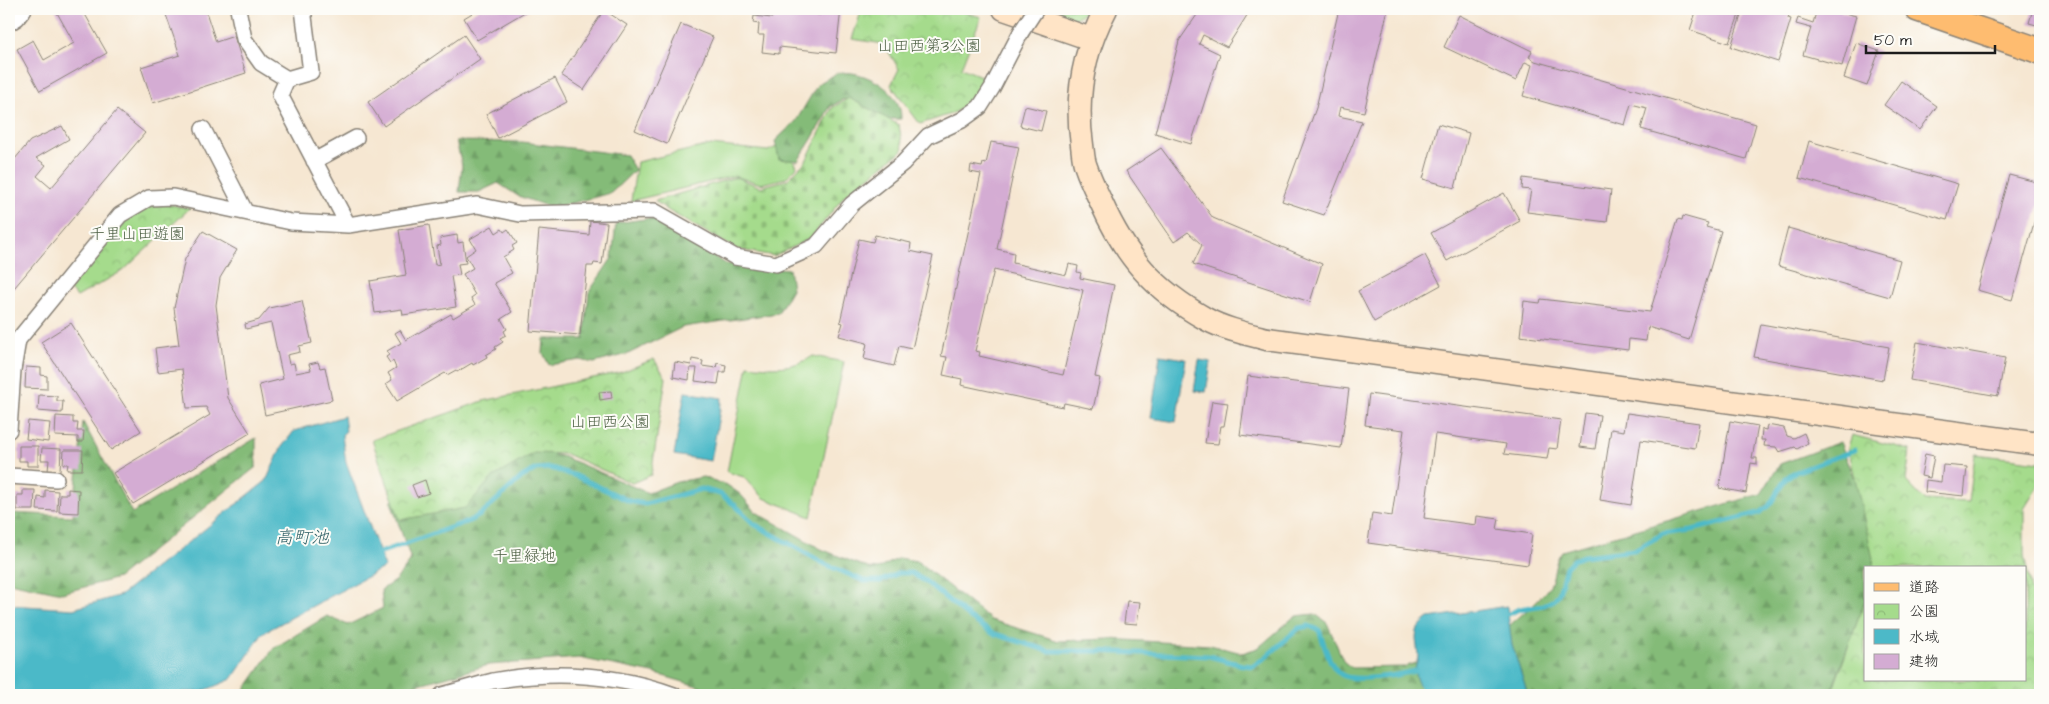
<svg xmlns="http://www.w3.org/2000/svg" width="2049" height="704" viewBox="0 0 2049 704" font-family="'Architects Daughter','Klee One',sans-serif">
<defs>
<pattern id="forest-firs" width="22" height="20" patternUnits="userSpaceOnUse" patternTransform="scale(1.25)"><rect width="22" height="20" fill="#84bb78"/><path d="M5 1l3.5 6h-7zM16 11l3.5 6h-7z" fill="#71a067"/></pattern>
<pattern id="cemetery-stones" width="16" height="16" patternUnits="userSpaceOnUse" patternTransform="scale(1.25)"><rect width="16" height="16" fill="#a5db8c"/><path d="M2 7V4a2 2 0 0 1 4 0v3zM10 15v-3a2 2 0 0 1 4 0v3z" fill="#8dbb78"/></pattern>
<pattern id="park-crowns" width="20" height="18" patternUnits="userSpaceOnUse" patternTransform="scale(1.25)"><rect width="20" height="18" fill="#a5db8c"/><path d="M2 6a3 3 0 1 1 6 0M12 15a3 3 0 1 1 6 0" fill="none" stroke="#8dbb78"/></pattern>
</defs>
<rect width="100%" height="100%" fill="#fdfcf7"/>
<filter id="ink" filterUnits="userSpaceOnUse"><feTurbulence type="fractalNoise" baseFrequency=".02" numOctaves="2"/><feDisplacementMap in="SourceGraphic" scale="10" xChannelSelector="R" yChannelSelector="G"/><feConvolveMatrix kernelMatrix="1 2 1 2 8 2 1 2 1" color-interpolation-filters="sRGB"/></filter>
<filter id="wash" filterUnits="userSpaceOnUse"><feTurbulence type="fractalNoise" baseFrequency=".0096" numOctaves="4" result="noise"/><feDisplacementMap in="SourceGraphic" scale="20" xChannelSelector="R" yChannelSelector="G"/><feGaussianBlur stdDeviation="1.12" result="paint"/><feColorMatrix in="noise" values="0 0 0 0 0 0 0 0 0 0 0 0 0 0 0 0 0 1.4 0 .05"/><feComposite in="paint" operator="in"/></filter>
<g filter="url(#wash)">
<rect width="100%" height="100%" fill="#f6e7d2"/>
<path fill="#a5db8c" stroke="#607c54" d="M1047,9H1086L1084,13L1072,20L1045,11Z
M783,144L797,167L786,178L761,184L734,176L631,201L637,162L711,145L768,151Z
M813,356L844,362L811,517L764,498L744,477L727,472L748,365C771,368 793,369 813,356Z"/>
<path fill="url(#forest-firs)" stroke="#506c4a" d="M837,73C843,73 851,72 857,74C878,79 902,96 901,119H882L844,99L830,107L812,139L798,161L779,159L775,141L796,121L818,84Z
M456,141L522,142L626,155L635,170L611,193L553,208L518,196L498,183L479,192H459L462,165Z
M652,218L726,264L789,269L792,289L778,313L683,327L628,354L594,363L580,360L549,365L543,353L544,339H584L589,292L612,258L616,223Z
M83,422L132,513L256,438V467L118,578L62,593L9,582V513L73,516Z
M485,437L564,457L648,493L677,482L703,477L727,485L740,494L756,512L821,549L868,568L878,569L899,558L917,561L991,620L1059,641L1109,639L1210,645L1242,653L1258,648L1295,616L1315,614L1327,623L1344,662L1352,668L1404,667L1425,660L1436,695H728L653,673L579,658L489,665L379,695H241L274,648L327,616L348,625L383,608L381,590L396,580L411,560L391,502L406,489Z
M1840,442L1884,551L1878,568H1865V601L1830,695H1519L1500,634C1514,621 1539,601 1549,587C1556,576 1553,562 1562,551L1761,494L1780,464Z"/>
<path fill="url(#cemetery-stones)" stroke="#607c54" d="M849,98L899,125L903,150L845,195L811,238L774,256L736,249L669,211L655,201L736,177L760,187L787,180L806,161L832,108Z"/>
<path fill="url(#park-crowns)" stroke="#607c54" d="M862,9H954L981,17L961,68L986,78L972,102L951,114L920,124L891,85L899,69L884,44L852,39Z
M166,204L190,208L124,270L77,297L69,289L125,221L145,207Z
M654,359L666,378L651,475L632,483L566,454L534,453L493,477L465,508L400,520L372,440L483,401L622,372Z
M1852,435L1910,450L1906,481L1924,500L1969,502L1975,454L2040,462V483L2024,509V555L2031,589L2040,597V695H1831L1865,600V680H2025V568H1875L1848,447Z"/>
<path fill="#4cb9c8" stroke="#346a72" d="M1160,355L1186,359L1176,422L1151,418Z
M1199,360L1211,362L1206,392L1194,391Z
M685,392L722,398L711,461L674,455Z
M344,416L346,431L342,435L346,462L385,567L263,633L232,679L201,692H182V695H9V605L73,609L121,595L266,481L281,448L294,431Z
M1507,606L1512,645L1528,695H1425C1421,688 1414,679 1415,670C1415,665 1418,661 1418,655C1416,636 1412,630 1429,618Z"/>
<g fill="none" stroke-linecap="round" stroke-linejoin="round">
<path stroke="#4cb9c8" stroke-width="5" d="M379,553L469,521L480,515L522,477L536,469L551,468L576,476L629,501L645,504L702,489L720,494L735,505L754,524L827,565L864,581H881L899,573H911L925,581L970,618L992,633L1049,651H1093L1209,656L1242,665L1253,666L1266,657L1299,628L1309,626L1319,630C1324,643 1328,663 1339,673C1350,684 1399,675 1415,671
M1509,614L1519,609L1544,605L1554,600L1559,593L1566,567L1573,560L1583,556L1634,550L1663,534L1692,530L1759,513L1769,506L1786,478L1793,473L1855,450"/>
</g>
<g id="blocks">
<path fill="#d4acd3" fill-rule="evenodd" d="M55,9H82L107,53L40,91L17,49L33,40L44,60L74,43Z
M164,9H205L216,42L234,36L246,73L153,103L141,67L180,55Z
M479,9H530L477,40L464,18Z
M773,9H811V14L820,15L821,9H841L836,53L779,47V54L762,52L764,35H758L759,24L753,23L754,16L772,18Z
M1201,9H1251L1227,47L1203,35L1199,44L1220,54L1191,144L1155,133L1179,41Z
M1339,9H1388L1364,112L1340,107L1338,116L1362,121L1324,215L1282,201L1316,108Z
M1697,9H1741L1729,43L1690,30Z
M1743,9H1791L1788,18L1791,19L1778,62L1731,47Z
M1817,9H1842L1841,12L1856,16L1842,66L1803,55L1811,28L1796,24L1798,18L1813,23Z
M2033,9L2040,10V26L2029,23Z
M604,10L627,25L584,90L561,75Z
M1459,15L1532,51L1529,57L1535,61L1756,124L1746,159L1641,129L1647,108L1631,104L1625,125L1523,96L1532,65L1525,62L1516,81L1444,47Z
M681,24L713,37L667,144L635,130Z
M464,35L480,59L384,126L368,102Z
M1856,43L1879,51L1867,86L1844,78Z
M555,78L567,102L498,138L486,114Z
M1901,81L1937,106L1920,130L1884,105Z
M1025,106L1046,111L1041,131L1020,126Z
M117,110L145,133L9,294V236L10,235L9,233V166L30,141L62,126L69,139L36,158L46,165L37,176L51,188Z
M1438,124L1469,133L1455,188L1423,179Z
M1809,141L1958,184L1947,220L1799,178Z
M991,142L1019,147L997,249L1014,253L1013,263L1066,275L1069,264L1078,266L1077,272L1081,273L1080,278L1114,285L1095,377L1100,378L1093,409L1064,403L1063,407L961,385L962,379L943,375L947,357L941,356L981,174L970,172L971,165L982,167L983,163L986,164ZM994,270L1083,290L1063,375L979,356L980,352L975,351Z
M1161,148L1213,218L1322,264L1310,302L1193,264L1202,245L1188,232L1174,242L1126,171Z
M2009,175L2040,183V202L2012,300L1977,290Z
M1523,178L1611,190L1607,222L1527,212L1531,190L1522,189Z
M1504,193L1520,221L1447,261L1431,233Z
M1683,216L1708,223L1706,227L1721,231L1689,340L1648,327L1646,341L1629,339L1628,350L1520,336L1524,301L1540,303L1541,299L1650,312L1678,219L1682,220Z
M590,221L607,223L602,264L594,263L593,266H587L580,335L530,331L539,230L589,235Z
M429,225L435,265L440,264L437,246L441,245L440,238L457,235L458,243L463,242L466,263L458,264L460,275L451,276L456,307L403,315L402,309L375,313L370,281L406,275L399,230Z
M492,226L496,233L502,229L504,232L508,229L517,243L512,246L514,250L503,257L512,273L494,283L512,312L501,319L507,329L504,331L506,335L500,338L503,342L495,347L496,349L486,355L487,357L473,365L472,363L457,372L456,370L447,375L445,373L397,401L386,384L392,380L388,373L396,368L393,361L390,363L386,357L389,355L387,351L401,343L395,333L400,330L406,340L451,314L453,318L475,305L471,298L475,295L463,274L473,268L466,256L476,249L470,239Z
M1788,228L1900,260L1890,297L1778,266Z
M203,231L237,250L220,278L216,305L228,398L250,433L133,504L113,473L210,415L206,407L187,408L182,369L158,372L155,348L179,345L174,308L185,259Z
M875,235L911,243L910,251L933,256L912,349L899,346L894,366L864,359L867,343L839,336L843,323L840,322L859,239L873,242Z
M1425,255L1441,285L1374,322L1358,291Z
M302,301L312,343L299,346L300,352L287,355L289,364L294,363L296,373L311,370L309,364L318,362L320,368L325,367L332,400L265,415L259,385L283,379L271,323L246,329L245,324L259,320L269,308Z
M71,323L141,431L111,450L41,342Z
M1761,324L1889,347L1883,380L1754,357Z
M1917,342L2005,358L1998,396L1910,380Z
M692,359L703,361L702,366L716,368L717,363L726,365L725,372H720L718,384L695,381L697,368H690L689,380L673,377L675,362L691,365Z
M26,367L41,368V375L47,376V389L25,388Z
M1248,376L1349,389L1341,448L1240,435Z
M611,391L612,398L600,400L599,392Z
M1369,394L1561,420L1557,449L1549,448L1547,459L1504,454L1506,444L1435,434L1424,518L1476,525L1477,516L1499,519L1497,529L1532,534L1528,565L1368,543L1372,513L1392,516L1404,430L1365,425Z
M39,395L57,396V401H63L62,413L38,411Z
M1212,401L1228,403L1224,426H1221L1218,444L1205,443Z
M1585,413L1600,415L1595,449L1580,447Z
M1627,413L1699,423L1695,448L1641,440L1631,505L1600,500L1611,429L1624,431Z
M56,416L73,417V423H78L77,431H84L83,442H78V437L55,436Z
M28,421L50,423L48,442L26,439Z
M1730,421L1758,426L1752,458H1757V464L1751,463L1746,493L1719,488Z
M1767,425L1784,428L1787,436L1794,438L1804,433L1808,443L1797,449L1795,447L1779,452L1776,447L1764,446L1765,440H1761L1762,429L1766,430Z
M19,446H38V466H27V461H19Z
M42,448L61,449L60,471H48L49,460H41Z
M64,450H83L82,470H67L68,464H63Z
M1925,454L1934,456L1930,478L1921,476Z
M1943,465L1967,467L1964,496L1925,492L1926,480L1941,482Z
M425,480L429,493L417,497L412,485Z
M68,489L79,490L78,513L59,512L60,494H68Z
M23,490H35L34,510H17V495H23Z
M45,490L58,491L57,511L37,510L38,497L45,498Z
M1127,601L1140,602L1137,624L1124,623Z"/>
</g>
</g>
<g filter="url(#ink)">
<use href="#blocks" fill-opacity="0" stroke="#898277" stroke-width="1"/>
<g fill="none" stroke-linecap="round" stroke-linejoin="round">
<defs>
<path id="street" d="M238,9L244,39L261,63L287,79L311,72L303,9
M9,23L17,18L24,9
M287,79L280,95L348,225
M203,129L245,211
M314,161L356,138
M9,430L13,370L18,340L120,215L149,198L173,197L291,222L348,225L477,205L520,214L654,211L735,257L776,264L816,246L852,204L903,163L928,136L962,120L980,107L992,88L1021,32
M9,476L56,479
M442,695C459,691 476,685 493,681C555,670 615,674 674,695"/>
<path id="secondary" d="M1004,9L1091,39
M1106,9C1083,52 1075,97 1082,145C1083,152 1083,160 1086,167C1090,179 1096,191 1101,202C1125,256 1154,290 1206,319C1224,329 1247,334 1267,339L2040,444"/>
<path id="primary" d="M1918,9L2040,51"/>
</defs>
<use href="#street" stroke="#898277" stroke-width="18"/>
<use href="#secondary" stroke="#898277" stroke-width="25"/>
<use href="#primary" stroke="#898277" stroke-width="28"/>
<use href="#street" stroke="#fff" stroke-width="15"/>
<use href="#secondary" stroke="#ffe4c6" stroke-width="22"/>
<use href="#primary" stroke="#febc70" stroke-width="25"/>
<defs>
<path id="street-bridge" d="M1021,32L1036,9"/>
</defs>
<use href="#street-bridge" stroke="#898277" stroke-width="18" stroke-linecap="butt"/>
<use href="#street-bridge" stroke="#fff" stroke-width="15"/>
</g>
</g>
<g text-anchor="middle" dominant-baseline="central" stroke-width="4" stroke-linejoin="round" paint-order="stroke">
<g font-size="16" fill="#4c5f43" stroke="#fdfcf7">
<text x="929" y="46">山田西第3公園</text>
<text x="137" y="234">千里山田遊園</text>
<text x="610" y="422">山田西公園</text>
<text x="524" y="556">千里緑地</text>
</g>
<g font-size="18" font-style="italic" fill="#326369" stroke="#fdfcf7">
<text x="302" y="537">高町池</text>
</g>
</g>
<rect width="2049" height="704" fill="none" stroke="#fdfcf7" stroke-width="30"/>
<rect x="1864" y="566" width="162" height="115" fill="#fdfcf7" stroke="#a3a29f"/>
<rect x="1874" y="583" width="25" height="8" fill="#febc70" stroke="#a3a29f"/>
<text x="1909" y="592" font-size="15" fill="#1c1c1c">道路</text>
<rect x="1874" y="604" width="25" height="15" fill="url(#park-crowns)" stroke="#a3a29f"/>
<text x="1909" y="616" font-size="15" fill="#1c1c1c">公園</text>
<rect x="1874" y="629" width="25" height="15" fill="#4cb9c8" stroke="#a3a29f"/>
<text x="1909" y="642" font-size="15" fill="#1c1c1c">水域</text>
<rect x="1874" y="654" width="25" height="15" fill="#d4acd3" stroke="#a3a29f"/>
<text x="1909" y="666" font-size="15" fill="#1c1c1c">建物</text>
<path d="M1866 45v8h129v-8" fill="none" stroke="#1c1c1c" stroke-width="2.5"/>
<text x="1874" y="45" font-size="15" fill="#1c1c1c" stroke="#fdfcf7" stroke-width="4" paint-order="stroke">50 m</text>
</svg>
